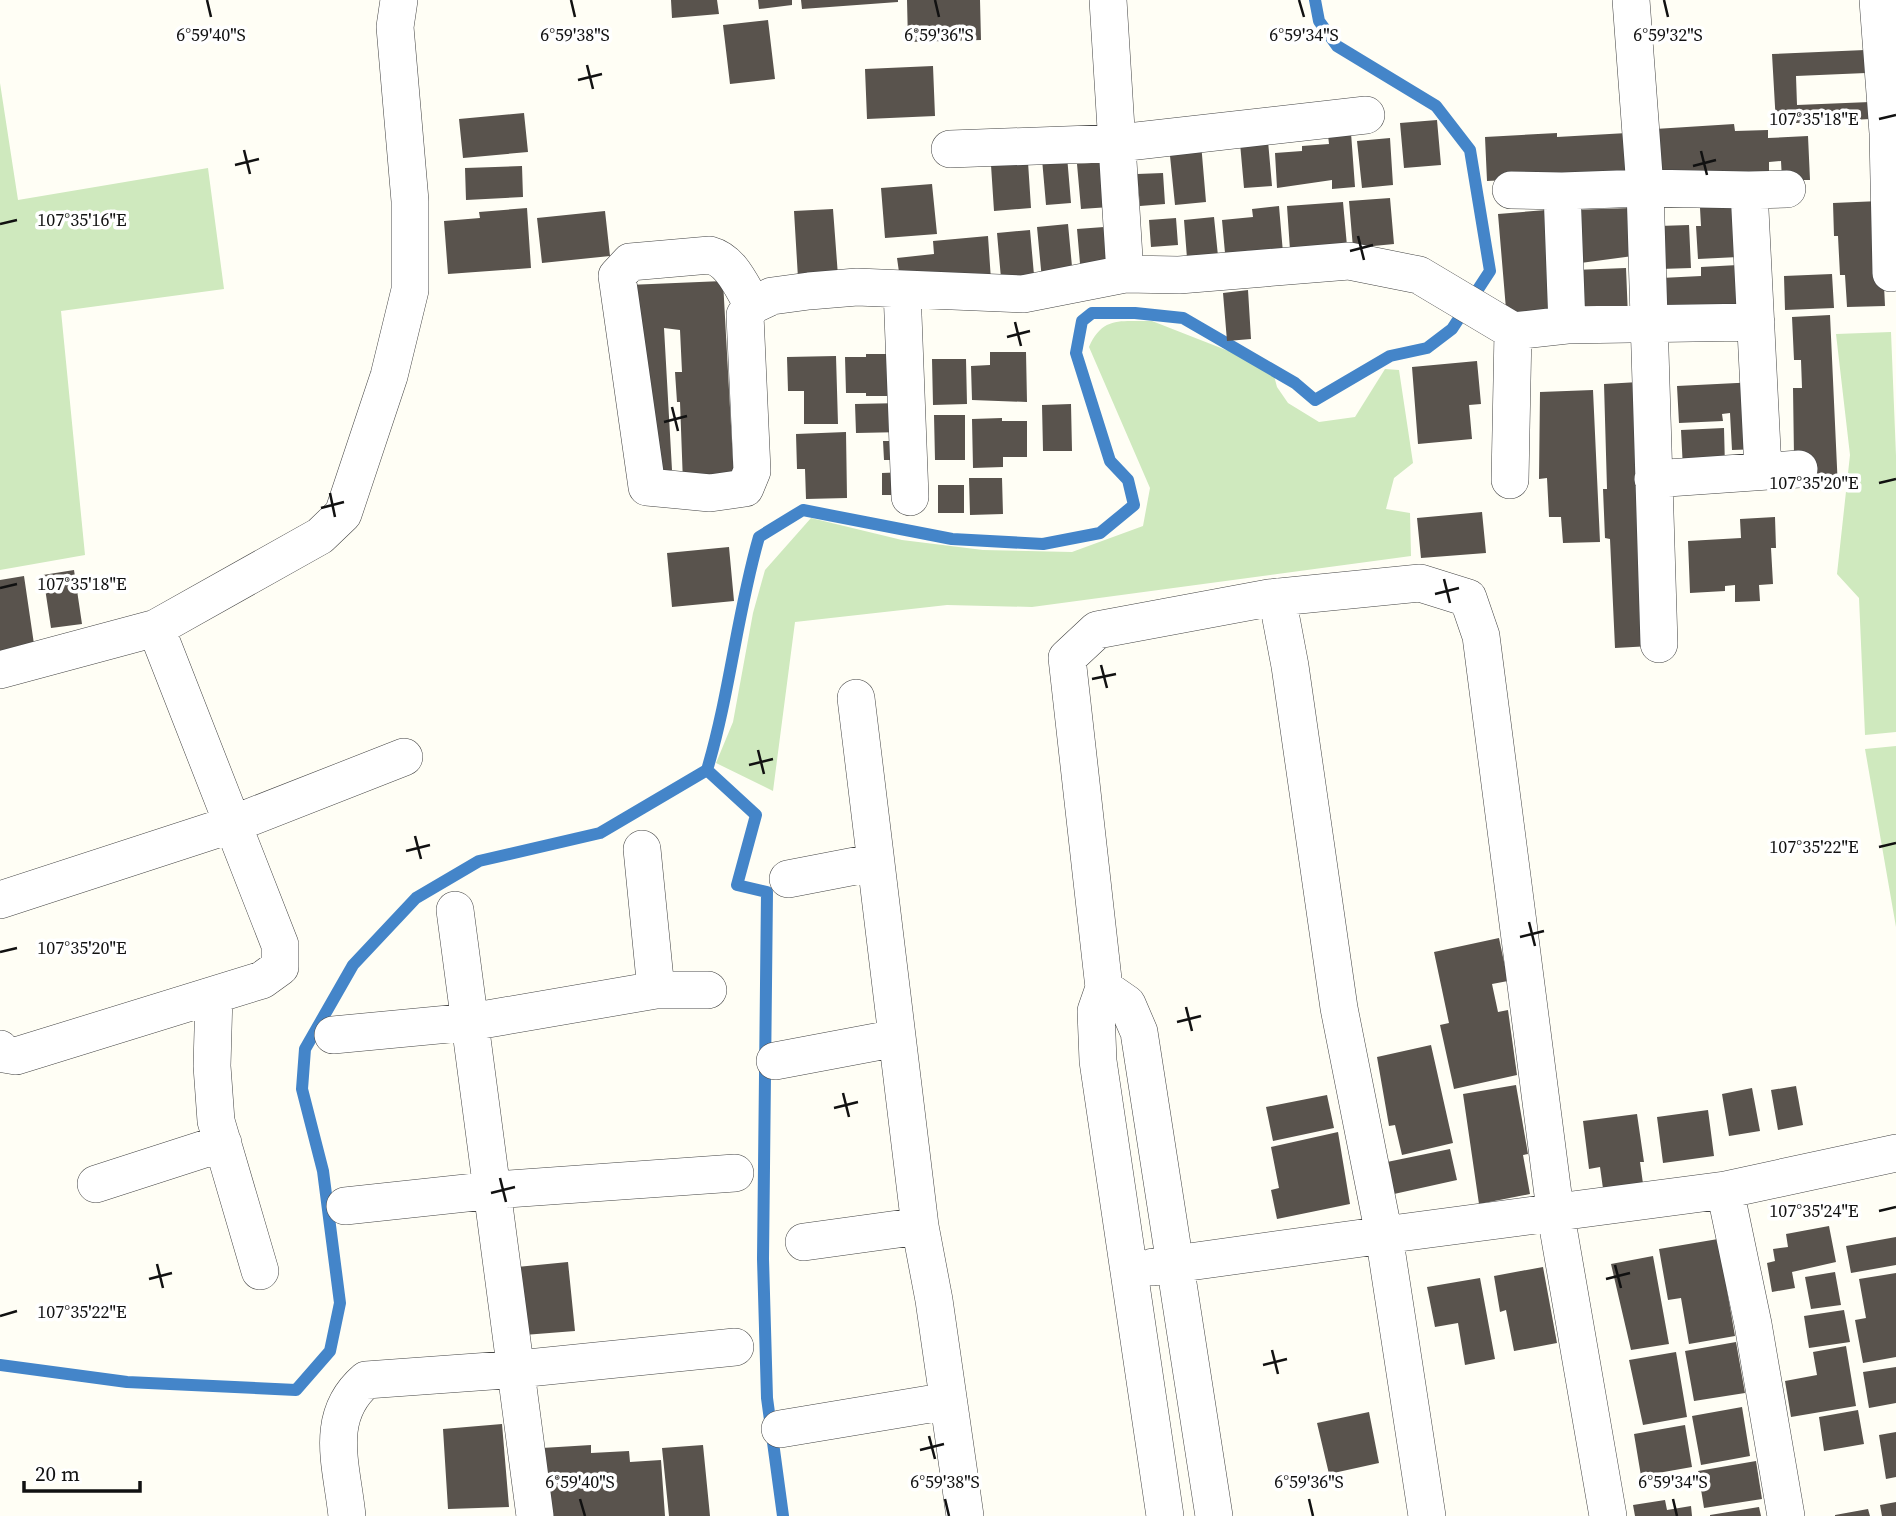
<svg xmlns="http://www.w3.org/2000/svg" width="1896" height="1516" viewBox="0 0 1896 1516" font-family="'Source Serif 4',serif">
<rect width="100%" height="100%" fill="#fffef5"/>
<path fill="#cfe9be" d="M0,83L18,200L208,168L224,289L61,311L85,555L0,570Z
M1152,321L1272,368L1277,387L1288,403L1319,422L1355,417L1385,369L1399,370L1413,463L1394,478L1386,509L1410,513L1411,556L1032,607L947,605L795,622L773,791L716,763L733,722L753,613L765,570L811,518L902,540L983,550L1072,552L1143,526L1150,488L1089,347C1103,315 1122,322 1152,321Z
M1891,332L1896,456V732L1865,735L1859,598L1837,574L1850,455L1836,334Z
M1896,746V927L1865,749Z"/>
<g fill="none" stroke-linecap="round" stroke-linejoin="round">
<path stroke="#4485c9" stroke-width="12" d="M707,770L756,815L737,885L767,892L763,1259L767,1398L783,1516
M0,1365L127,1382L296,1390L330,1351L340,1303L323,1171L302,1089L305,1049L353,965L416,898L479,861L600,833L707,770C730,693 737,613 759,537L803,510L952,539L1043,544L1100,533L1134,505L1128,480L1110,461L1076,353L1082,321L1092,313H1135L1183,318L1295,383L1315,400L1390,356L1427,348L1452,329L1490,271L1470,150L1436,106L1337,46L1319,21L1315,0"/>
</g>
<path fill="#59534d" d="M671,0H717L719,14L672,18Z
M758,0H792V5L759,9Z
M801,0H898V2L802,9Z
M907,0H980L981,40L908,42Z
M768,20L775,79L730,84L723,25Z
M1865,50L1866,73L1796,76L1797,105L1870,102V119L1776,124L1772,54Z
M933,66L935,116L867,119L865,69Z
M524,113L528,152L463,158L459,119Z
M1437,120L1441,165L1404,168L1400,123Z
M1734,124L1735,131L1768,130V138L1808,136L1810,180H1782L1781,161L1769,162V171L1658,176L1655,129Z
M1351,133L1355,187L1332,189V180L1277,188L1275,153L1302,151V146L1329,144L1328,135Z
M1557,133V137L1627,133L1629,174L1487,181L1485,137Z
M1390,138L1393,185L1362,188L1357,141Z
M1268,141L1272,186L1244,188L1240,143Z
M1201,143L1206,202L1175,205L1169,146Z
M1067,156L1071,203L1046,205L1042,159Z
M1028,162L1031,208L994,211L991,165Z
M1106,162L1110,207L1081,209L1077,164Z
M522,166L523,197L466,200L465,168Z
M1163,173L1165,204L1140,206L1137,174Z
M932,184L937,234L885,238L881,188Z
M1390,198L1394,244L1353,248L1349,201Z
M1880,201L1885,306L1847,307L1845,275H1840L1838,236H1834L1833,203Z
M1343,202L1347,246L1290,250L1287,206Z
M1279,206L1283,253L1256,255V250L1225,253L1222,220L1253,217L1252,209Z
M1733,207L1738,257L1698,259L1696,226H1701L1700,208Z
M527,208L531,268L448,274L444,221L480,218L479,212Z
M1631,208L1633,256L1573,264L1571,210Z
M833,209L838,276L798,278L794,211Z
M1546,210L1552,318L1507,321L1498,214Z
M605,211L610,256L542,263L537,218Z
M1214,217L1218,256L1187,258L1184,220Z
M1176,218L1178,245L1151,247L1149,220Z
M1068,224L1073,277L1042,280L1037,227Z
M1689,225L1691,268L1660,269L1659,226Z
M1104,227L1108,273L1081,275L1077,229Z
M1030,230L1034,275L1001,278L997,233Z
M988,236L991,280L900,279L897,258L934,254L933,241Z
M1738,265L1740,313L1663,308L1661,278L1701,276V267Z
M1626,268L1628,317L1576,319L1574,270Z
M1832,274L1834,308L1785,310L1784,276Z
M723,281L734,480L683,483L680,402H677L675,372H682L680,330L664,328L672,470H647L628,285Z
M1248,290L1251,339L1227,341L1223,293Z
M1830,315L1838,489L1805,491L1803,456L1794,457L1793,388H1802L1801,360H1794L1792,317Z
M990,352H1026L1027,402L972,400L971,366L990,365Z
M866,354H901L902,396H866V393H846L845,357H866Z
M836,356L838,424H804V391H788L787,357Z
M932,359H966L967,404L933,405Z
M1477,361L1481,404L1469,405L1472,439L1418,444L1412,367Z
M1639,382L1651,646L1615,648L1610,539L1605,538L1603,489H1607L1604,384Z
M1757,382L1760,449L1732,450L1730,413L1722,414L1723,421L1679,423L1677,386Z
M1593,390L1600,542L1563,543L1561,517H1549L1547,478L1539,479L1540,392Z
M903,403L904,432L856,433L855,404Z
M1071,404L1072,451H1043L1042,405Z
M934,415H965V460H935Z
M1002,418V421H1027V457H1003V467L973,468L972,419Z
M1724,428L1725,467L1683,469L1681,430Z
M846,432L847,498L806,499L805,469H797L796,434Z
M883,441H904V460H884Z
M906,472L907,495H882V473Z
M969,478H1002L1003,514L970,515Z
M938,485H964V513H938Z
M1482,512L1486,553L1421,558L1417,518Z
M1775,517L1776,548H1771L1773,584L1759,585L1760,601L1735,602V585L1725,586V591L1690,593L1688,541L1741,538L1740,519Z
M729,547L734,601L672,607L667,553Z
M74,570L82,624L51,628L43,575Z
M24,576L35,651L0,656V580Z
M1499,938L1508,981L1492,984L1498,1012L1508,1010L1517,1075L1454,1089L1440,1025L1449,1023L1434,952Z
M1431,1045L1453,1143L1402,1155L1395,1125L1389,1126L1377,1057Z
M1516,1085L1528,1154L1523,1155L1530,1194L1479,1204L1463,1094Z
M1796,1086L1803,1125L1778,1130L1771,1090Z
M1752,1088L1760,1131L1729,1136L1722,1094Z
M1327,1095L1334,1128L1273,1141L1266,1107Z
M1708,1110L1714,1156L1663,1163L1657,1117Z
M1637,1114L1644,1162H1640L1645,1198L1605,1203L1600,1167L1589,1169L1583,1121Z
M1338,1132L1350,1204L1277,1219L1271,1190L1279,1188L1271,1147Z
M1450,1149L1457,1180L1394,1194L1387,1162Z
M1829,1226L1836,1262L1792,1272L1795,1288L1772,1292L1767,1263L1775,1261L1773,1249L1788,1247L1786,1234Z
M1896,1237V1265L1851,1273L1846,1246Z
M1718,1239L1735,1336L1689,1344L1681,1298L1668,1300L1659,1249Z
M1653,1256L1669,1344L1631,1350L1611,1264Z
M568,1262L575,1331L524,1335L517,1267Z
M1543,1267L1557,1343L1514,1351L1506,1310L1500,1312L1494,1276Z
M1835,1272L1841,1305L1811,1309L1805,1277Z
M1896,1273V1357L1863,1363L1855,1320L1866,1318L1859,1279Z
M1480,1278L1495,1359L1465,1365L1458,1323L1435,1327L1427,1287Z
M1844,1310L1850,1342L1809,1348L1804,1316Z
M1736,1342L1745,1393L1694,1401L1685,1351Z
M1846,1346L1856,1406L1791,1417L1785,1381L1817,1375L1813,1352Z
M1676,1352L1687,1417L1643,1425L1629,1360Z
M1896,1367V1403L1869,1408L1863,1372Z
M1742,1407L1750,1456L1701,1465L1692,1416Z
M1858,1410L1864,1444L1824,1451L1819,1417Z
M1369,1412L1379,1463L1329,1474L1317,1423Z
M502,1424L509,1507L448,1509L443,1429Z
M1685,1425L1692,1467L1641,1476L1634,1434Z
M1896,1432V1477L1886,1479L1879,1435Z
M591,1445V1453L629,1451L630,1462L661,1460L665,1516H547L542,1448Z
M703,1445L710,1516H669L662,1448Z
M1756,1461L1762,1499L1704,1508L1698,1471Z
M1665,1500L1667,1510L1691,1506L1692,1516H1635L1633,1505Z
M1896,1502V1516H1882L1880,1505Z
M1759,1507L1761,1516H1710V1515Z
M1868,1509L1870,1516H1835V1515Z"/>
<g fill="none" stroke-linecap="round" stroke-linejoin="round">
<defs>
<path id="minor" d="M1108,0L1125,274L1179,275L1349,261L1419,275L1513,331L1567,325L1756,322
M1631,0L1645,188L1659,644
M1878,0L1888,133L1891,273
M950,149L1119,143L1366,115
M1511,190L1562,191
M1749,190L1787,189
M902,289L910,497
M753,305C741,286 732,261 710,255L630,262L617,276L647,487L710,493L745,488L752,471L745,315L753,305L772,296L809,291L857,287L1023,294L1125,274
M1567,325L1562,191L1645,188L1749,190L1763,470
M1653,479L1799,469
M1510,480L1513,331
M1277,597L1290,666L1339,1008L1384,1235L1725,1190L1896,1153
M0,670L156,628L320,536L343,514L389,376L410,290V201L395,27L399,0
M856,698L920,1226L934,1300L965,1516
M642,849L656,990
M788,879L876,862
M0,900L233,824L404,757
M455,910L535,1516
M1104,988L1067,658L1097,630L1269,598L1420,583L1468,598L1481,636L1555,1210L1608,1516
M214,995L212,1066L216,1121L260,1271
M333,1035L470,1022L656,990H708
M0,1049L4,1054L16,1056L262,980L280,967V945L156,628
M775,1061L897,1038
M96,1184L223,1143
M1725,1190L1753,1324L1786,1516
M345,1206L494,1190L735,1173
M804,1242L920,1226
M1153,1267L1384,1235L1427,1516
M780,1429L948,1401
M347,1516C342,1466 323,1417 366,1380L518,1369L735,1347
M1165,1516L1098,1061L1096,1011L1104,988L1127,1004L1139,1032L1214,1516"/>
</defs>
<use href="#minor" stroke="#444" stroke-width="38"/>
<use href="#minor" stroke="#fff" stroke-width="37"/>
</g>
<path fill="none" stroke="#111" stroke-width="2.5" d="M207,0L211,17M571,0L575,17M935,0L939,17M1299,0L1304,17M1664,0L1668,17M587,65L593,89M578,80L602,74M1879,119L1896,115M244,150L250,174M1701,151L1707,175M235,165L259,159M1693,166L1716,160M0,224L17,220M1358,236L1364,260M1350,251L1373,245M1015,322L1021,346M1007,337L1030,331M672,407L678,431M664,422L687,416M1879,483L1896,479M330,493L335,517M321,508L344,502M1444,579L1450,603M0,588L17,584M1435,594L1459,588M1101,665L1107,688M1092,679L1116,674M758,750L764,774M749,765L773,759M415,836L421,859M1879,847L1896,843M406,851L430,845M1529,922L1535,946M1520,937L1544,931M0,952L17,948M1186,1007L1192,1031M1177,1022L1201,1016M843,1093L849,1117M834,1108L858,1102M500,1178L506,1202M491,1193L515,1187M1879,1211L1896,1207M157,1264L163,1288M1615,1265L1621,1288M149,1279L172,1273M1606,1279L1630,1273M0,1316L17,1311M1272,1350L1278,1374M1263,1365L1287,1359M929,1436L935,1459M920,1450L944,1444M580,1499L585,1516M945,1499L949,1516M1309,1499L1313,1516M1673,1499L1677,1516"/>
<g font-size="18" text-anchor="middle" fill="#111" stroke="#fff" stroke-width="7" stroke-linejoin="round" paint-order="stroke">
<text x="211" y="41">6°59'40"S</text>
<text x="575" y="41">6°59'38"S</text>
<text x="939" y="41">6°59'36"S</text>
<text x="1304" y="41">6°59'34"S</text>
<text x="1668" y="41">6°59'32"S</text>
<text x="1814" y="125">107°35'18"E</text>
<text x="82" y="226">107°35'16"E</text>
<text x="1814" y="489">107°35'20"E</text>
<text x="82" y="590">107°35'18"E</text>
<text x="1814" y="853">107°35'22"E</text>
<text x="82" y="954">107°35'20"E</text>
<text x="1814" y="1217">107°35'24"E</text>
<text x="82" y="1318">107°35'22"E</text>
<text x="580" y="1488">6°59'40"S</text>
<text x="945" y="1488">6°59'38"S</text>
<text x="1309" y="1488">6°59'36"S</text>
<text x="1673" y="1488">6°59'34"S</text>
</g>
<path d="M24 1481v10h116v-10" fill="none" stroke="#111111" stroke-width="3.5"/>
<text x="35" y="1481" font-size="21" fill="#111111" stroke="#ffffff" stroke-width="5" paint-order="stroke">20 m</text>
</svg>
